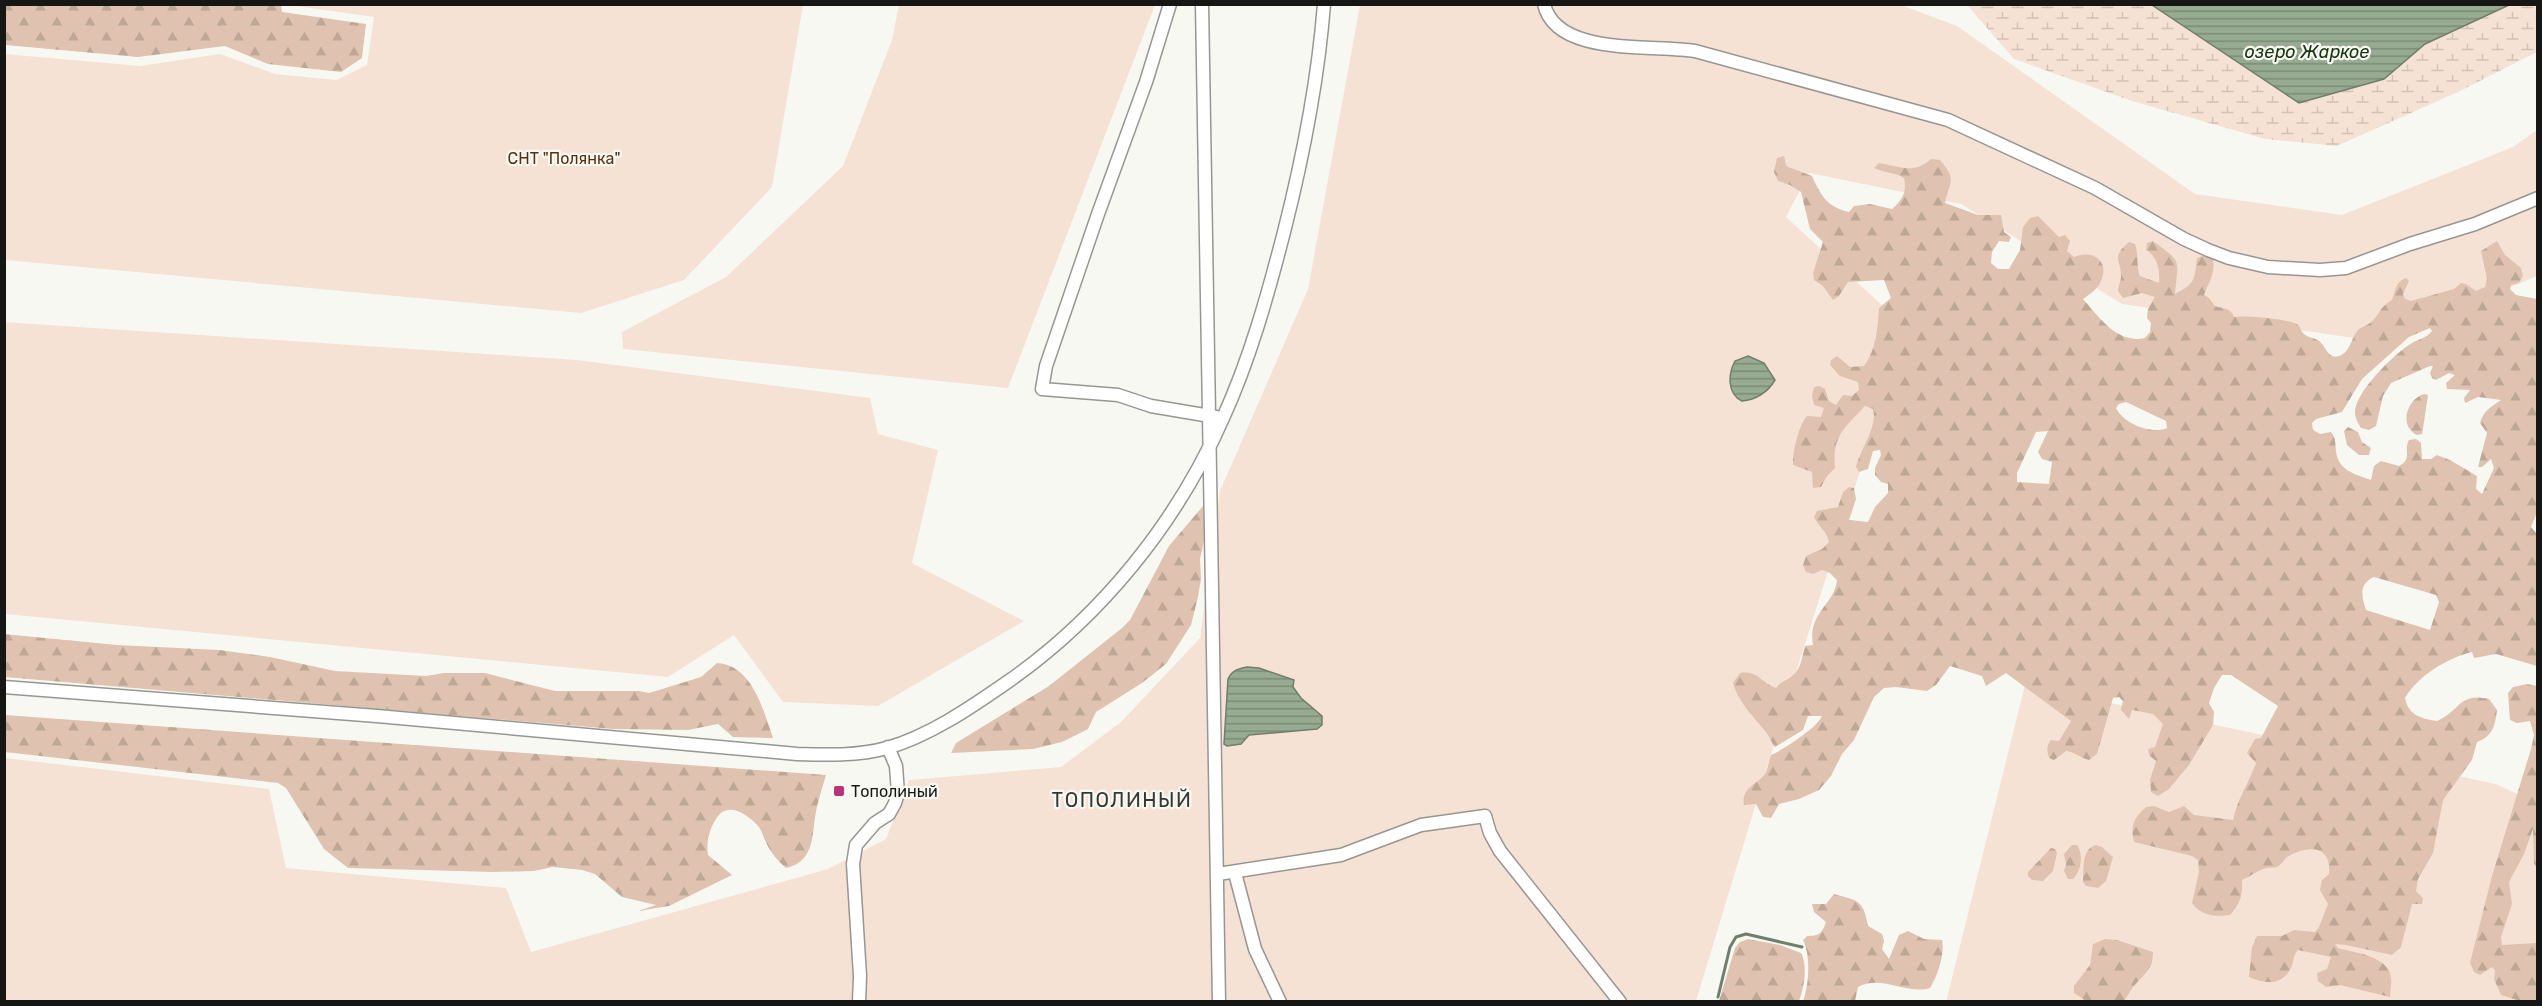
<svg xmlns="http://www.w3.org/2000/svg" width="2542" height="1006" viewBox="0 0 2542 1006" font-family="Rubik,sans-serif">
<defs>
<pattern id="forest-firs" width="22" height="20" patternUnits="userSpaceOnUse" patternTransform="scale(1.5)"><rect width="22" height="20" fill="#dfc3b0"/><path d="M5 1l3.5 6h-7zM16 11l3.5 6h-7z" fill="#bfa796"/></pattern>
<pattern id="wetland-marsh" width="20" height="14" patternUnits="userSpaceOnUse" patternTransform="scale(1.5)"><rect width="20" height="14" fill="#f6e2d5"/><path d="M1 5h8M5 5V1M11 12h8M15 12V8" fill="none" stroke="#d2c1b6"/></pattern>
<pattern id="water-rules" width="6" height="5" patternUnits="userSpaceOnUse" patternTransform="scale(1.5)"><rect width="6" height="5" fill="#97ab92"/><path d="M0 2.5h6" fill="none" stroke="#7a8a76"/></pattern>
</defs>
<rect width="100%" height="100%" fill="#f8f8f3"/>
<path fill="#f6e2d5" d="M289,5H803L772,187L684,280L581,313L5,260V54L140,66L220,54L275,74L337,80L367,65L374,17Z
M899,5H1155L1008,388L623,349L622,332L726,277L843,166L892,40Z
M1360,5H1901L1957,26L2195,194L2342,215L2513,147L2537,130V276L2381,342L2122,304L1961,204L1809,173L1786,217L1884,307L1876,421L1796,672L1696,1001L5,1002V758L269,789L286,868L506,888L531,952L828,869L886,839L909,780L1061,767L1121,722L1200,638L1220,491L1308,289Z
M4,322L577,360L870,398L878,434L938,450L912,563L1024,621L878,706L783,702L734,635L668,677L5,614Z
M2025,685L2496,784L2537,803V1001L1946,1002Z"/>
<path fill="url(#forest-firs)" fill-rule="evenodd" d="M4,5H281L282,12L366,24L362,58L341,72L268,64L225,46L138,57L5,45Z
M1784,156L1786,166L1812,176C1821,196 1827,207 1849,212L1854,206L1870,204L1892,209C1903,199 1907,192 1904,178C1894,172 1884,173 1874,168L1879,163C1900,166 1913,175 1931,159L1940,160C1957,180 1950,180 1945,203L1978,215H2001L2004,232L2011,237L2009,242L1999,241L1992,252L1991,263L1998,269H2009L2020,250L2023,227L2030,218L2038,216L2059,237L2065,235L2070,241L2067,251L2074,257C2093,249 2110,261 2101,281C2097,290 2090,294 2083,299C2100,318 2117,344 2145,338L2150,332L2151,323L2147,318L2148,309L2155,297L2142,293L2123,298L2118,291C2118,287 2121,280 2121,277C2121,257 2110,259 2129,242L2135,244C2139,255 2136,265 2140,276L2159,283C2160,270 2158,257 2146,250L2147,243L2153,241C2183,263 2178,259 2175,294C2196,283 2194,280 2197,258L2205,255L2212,256C2217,272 2209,281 2204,295L2209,298L2215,306C2224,309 2231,308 2234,317C2243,315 2292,319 2298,325C2302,329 2299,328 2303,333C2307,338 2314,337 2319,341C2326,346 2328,360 2339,356C2350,353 2351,338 2358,330C2361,327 2366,326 2370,323C2379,316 2380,306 2392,300C2395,291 2396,281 2406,278L2409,281L2403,294L2405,299L2411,301L2454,289L2461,283L2466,284L2476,291L2485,287L2487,279L2481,251L2497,241L2505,255L2521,268L2523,276L2519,283L2511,285L2510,289L2516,295L2537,299L2538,510L2531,527L2538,535L2537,666L2496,654L2474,658L2472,652C2447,658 2418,676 2405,698C2408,715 2422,719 2437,721C2461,710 2459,692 2489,699L2497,710C2495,726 2493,736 2477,742L2472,760L2443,800L2433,853L2418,879L2416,891L2423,898L2422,904H2412L2401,947L2392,955L2346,945L2335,944L2338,948C2355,953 2388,956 2391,977C2392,984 2390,991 2390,997L2340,985L2326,987L2318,981L2317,973L2327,969L2331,957L2298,950C2293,955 2294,961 2291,968C2282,986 2265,984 2249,977L2252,947L2257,936H2282L2294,930L2315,932L2319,927L2328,904L2320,890L2322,880L2329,874C2332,844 2307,845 2287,857C2284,860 2281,865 2277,867C2273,868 2267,867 2263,869C2256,872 2249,877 2242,880C2243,895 2240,904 2230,915C2215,917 2201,916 2192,903L2199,872L2198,860L2192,856L2134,842C2130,825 2134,818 2146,807L2154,806L2169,812L2184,806L2194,815L2233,820C2238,797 2248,785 2256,763L2247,753L2255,739L2261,738L2278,706L2231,675H2222L2214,688L2209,703L2214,712L2213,725L2189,765L2169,789L2158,796L2151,792L2150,780L2156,761L2149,755L2148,749L2155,747L2163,724L2153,714L2132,710L2129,719L2121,710L2123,701L2119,697L2113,698L2097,754L2089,760C2080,758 2075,752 2066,751L2054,760L2049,758C2047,751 2046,746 2051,740L2059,741L2071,721L2006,673L1986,686L1982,676L1950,666L1936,685L1927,691L1896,687L1884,688L1874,697L1854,740L1842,754L1831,776L1819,790L1799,799L1779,804L1771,818L1763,817L1756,804L1744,805C1741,787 1757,785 1765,774C1768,769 1769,760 1771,755C1783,750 1818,727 1822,716H1808L1803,730L1775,747C1771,742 1769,735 1765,731C1753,716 1738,702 1733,683L1740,673C1758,670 1761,683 1776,688C1780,682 1785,681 1791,677C1801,670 1802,657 1805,646L1813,645C1807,613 1835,604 1837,580L1830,573L1822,570L1813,574L1806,572L1803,565L1806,556L1822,549L1829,542C1827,532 1819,527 1814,517L1817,511L1838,507L1843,492L1849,487L1854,488L1856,499L1849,520L1868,522L1875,507L1888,493V484L1881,482L1875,475V468L1881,455L1880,450L1873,451L1868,469L1859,472L1856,467C1860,449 1878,427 1873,409L1865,406C1845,428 1832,435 1835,468L1827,476L1821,487L1813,488L1812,472L1793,465C1792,454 1799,424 1807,416L1821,417L1824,408L1814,405L1812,396L1814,387L1820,386L1825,389L1829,401L1836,405L1843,395L1852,396L1859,390L1858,382L1840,376L1830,365L1831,360L1837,356L1850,367L1864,366C1876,351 1878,326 1879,308L1891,298L1884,280L1848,282L1839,296L1833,300L1823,286L1814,280L1813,273L1823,242L1810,229L1801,192L1790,185L1778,181L1774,172L1777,158ZM2430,328L2432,331C2427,338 2419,339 2412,343C2394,354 2362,386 2356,406C2353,414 2357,422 2361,428L2369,430L2376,426L2383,396L2391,383L2430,366H2433L2430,373L2432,378L2436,380L2449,373L2455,375L2446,383L2447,389L2470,390L2464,398L2465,403L2478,397L2501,400C2492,406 2483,411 2480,423L2487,433L2478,467H2482L2491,459L2494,468L2482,494L2476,489L2477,476L2450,460L2437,455L2431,459H2422L2421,443L2416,439L2409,440C2403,451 2413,458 2399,466L2381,461L2374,466L2371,480C2354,474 2338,470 2336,451C2335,443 2336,438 2331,432L2320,434L2313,430L2312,423L2316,419L2342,412L2362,379L2409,337ZM2126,402L2166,421L2167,428C2151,435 2123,423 2116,408L2119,404ZM2048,431L2038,452L2042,459L2052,462L2049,484L2017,482V473L2036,432ZM2374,577L2436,595L2439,602L2430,630L2366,610C2361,595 2359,584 2374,577Z
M2424,394L2428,395L2423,429L2422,434L2417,435C2398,426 2407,399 2424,394Z
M2348,427L2358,432L2362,442L2371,448L2369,455H2359L2347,445L2344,431Z
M1203,506L1205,536L1200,559L1201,579L1198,597L1191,625L1166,664L1142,683L1096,712L1088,729L1062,742L1033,749L951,753L956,743L1049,686L1122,628L1130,620L1169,546Z
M4,634L117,645L219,650L270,657L335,671L426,676L444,673H485L555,691H639L649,693L701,677L717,663C752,665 763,709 773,738L733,737L718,724L688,730L613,729L5,677Z
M2527,684L2537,686V867L2534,864L2533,829L2524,854L2509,882L2512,904L2501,937L2502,945L2537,943V1002L2520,1001L2501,995L2494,979L2495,970L2492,967L2480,975L2474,972L2470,963L2492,876L2531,749L2534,735L2530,721L2517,723L2510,720L2508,693L2513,687Z
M5,715L826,775C822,789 817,803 815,817C812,839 813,862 786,868C778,861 770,852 766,842C763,837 762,830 758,826C746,813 727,801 716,819C709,830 706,843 708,855L732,875L669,906L638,911L656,905L622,897L595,874L582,870L553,867L534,871L494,872L348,868L324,849L286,788L278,783L5,752Z
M2072,845H2077C2084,854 2081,872 2073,879H2068L2064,871L2066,864L2064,854Z
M2096,845L2102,847L2113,857L2106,881L2098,888L2086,886L2083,882C2084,869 2081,849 2096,845Z
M2051,848L2055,849L2057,853L2053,871L2043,881L2032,880L2028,876V872Z
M1834,894C1858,901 1863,899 1868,926L1882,934L1884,941L1882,949L1889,959L1899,935L1908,931L1924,939L1942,940C1945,954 1938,975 1930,988C1907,995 1881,974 1858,987L1855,1001H1803C1809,986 1811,955 1803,940L1807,936C1820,936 1822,933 1826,922L1814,912L1812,904H1826Z
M1748,939L1780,945L1801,953C1808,966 1804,988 1799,1001H1719L1735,948L1740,942Z
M2105,939L2117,940L2153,952C2153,969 2146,972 2135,985C2130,990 2128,996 2124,1001H2086L2074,993V986L2090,965L2093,944Z"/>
<path fill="url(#wetland-marsh)" d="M1967,5H2152L2299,103L2384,79L2425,44L2509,5H2537V52L2460,91L2337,146L2265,139L2132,101L2014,59Z"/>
<path fill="url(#water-rules)" stroke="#707e6c" stroke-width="1.5" d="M2152,5H2509L2425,44L2384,79L2299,103Z
M1748,356L1764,363L1775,380C1768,392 1756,400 1742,401C1727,394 1728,374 1735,361Z
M1247,667L1259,668L1294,680L1293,687L1301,698L1322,716V725L1317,729L1249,735L1241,744L1227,746L1224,744L1228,679C1232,670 1238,669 1247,667Z"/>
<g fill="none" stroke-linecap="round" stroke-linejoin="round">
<path stroke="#707e6c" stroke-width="3" d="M1718,997L1730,947L1736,937L1746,934L1802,947"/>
<defs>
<path id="minor" d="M1170,4L1146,82L1098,214L1046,366L1042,389L1118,395L1151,406L1216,417
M1202,4L1219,1002
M1544,4C1556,57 1653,44 1695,51L1948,120L2095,188L2184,239L2208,250L2229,258L2268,267L2320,270L2346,268L2410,244L2475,224L2538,198
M4,687L377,716L797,754C827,755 858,756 887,748C929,736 970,708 1006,683C1100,618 1177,523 1223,418C1250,359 1268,294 1284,232C1303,157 1318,82 1324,4
M1235,873L1255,949L1280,1002
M1218,874L1341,855L1421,825L1485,816L1490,833L1500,851L1620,1002
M859,1002L860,976L853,864L856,845L875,823L889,814L895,803L898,793L896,766L888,747"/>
</defs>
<use href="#minor" stroke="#979692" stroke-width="15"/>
<use href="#minor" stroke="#fff" stroke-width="12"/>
</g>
<rect fill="#b83377" stroke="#f8f8f3" stroke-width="2" x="833" y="785" width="12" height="12" rx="3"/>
<g text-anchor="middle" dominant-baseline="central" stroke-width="4.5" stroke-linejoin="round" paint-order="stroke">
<g font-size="16" fill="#563011" stroke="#f8f8f3">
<text x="564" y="158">СНТ "Полянка"</text>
</g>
<g font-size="16" fill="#161614" stroke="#f8f8f3" text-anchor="start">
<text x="851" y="791">Тополиный</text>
</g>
<g font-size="18" font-style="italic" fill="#173511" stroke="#f8f8f3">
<text x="2307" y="52">озеро Жаркое</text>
</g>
<g font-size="20" letter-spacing="1.5" fill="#373733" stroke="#f8f8f3">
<text x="1122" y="800">ТОПОЛИНЫЙ</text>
</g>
</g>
<rect width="2542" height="1006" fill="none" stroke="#161614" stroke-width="12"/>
</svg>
